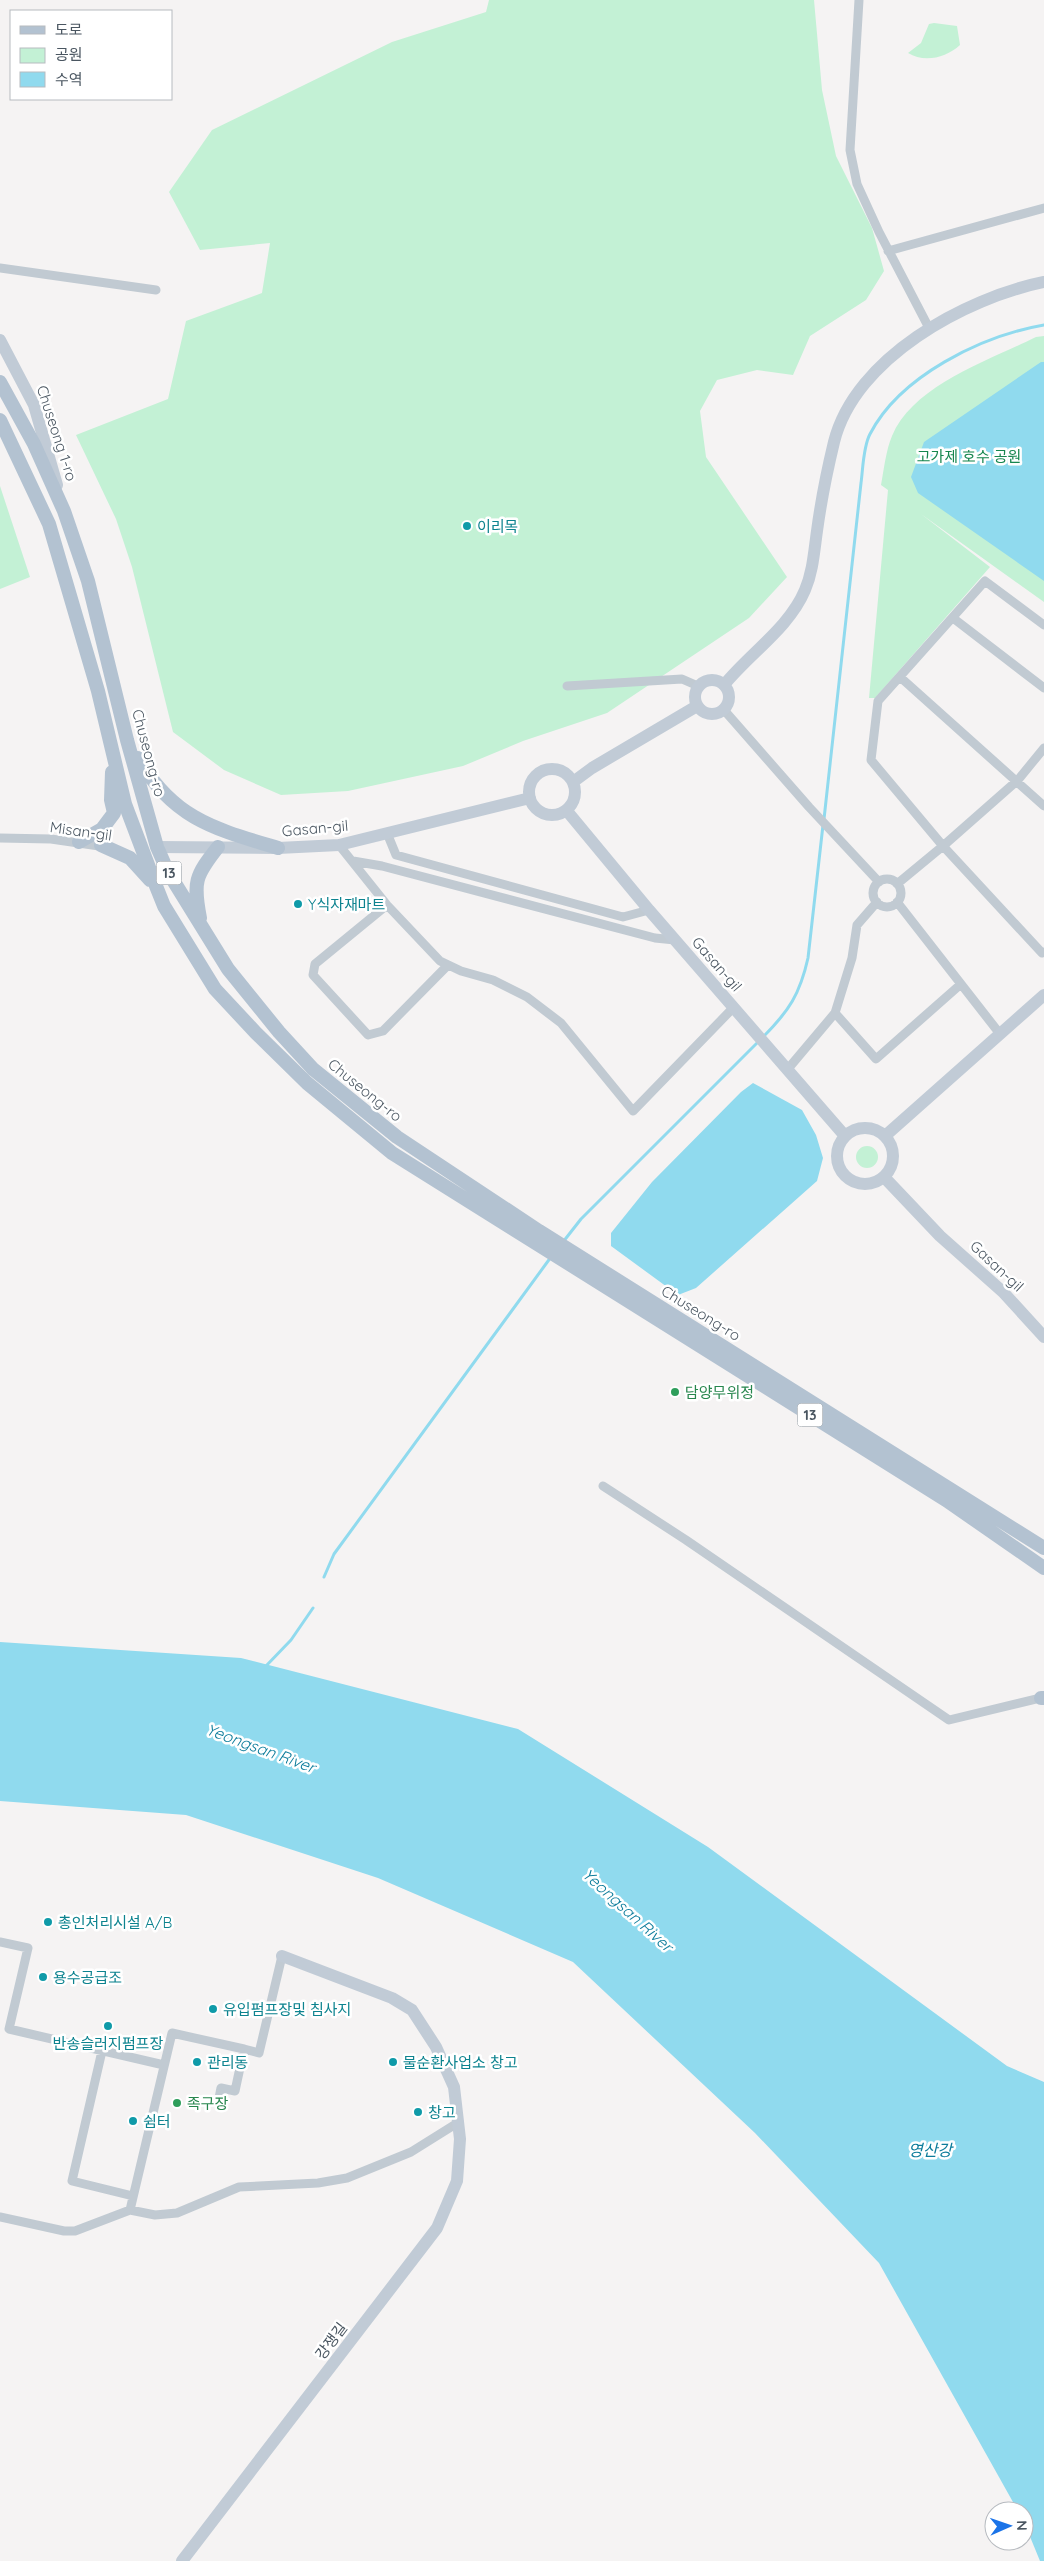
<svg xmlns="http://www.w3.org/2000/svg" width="1044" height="2561" viewBox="0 0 1044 2561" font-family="Quicksand,'Noto Sans KR',sans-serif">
<rect width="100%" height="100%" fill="#f5f3f3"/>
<path fill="#c3f1d5" d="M489,0H814L822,90L836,156L872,228L884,271L866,300L810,336L793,375L757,370L717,380L700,411L706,457L787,577L749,618L607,713L523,741L463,766L348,791L281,795L224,770L173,732L132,567L116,519L76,435L168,399L186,321L262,293L270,243L200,250L169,192L212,130L392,42L486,12Z
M934,23L957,26L960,45C946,58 924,63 908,53L921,43L929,24Z
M1044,336V602L921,514L990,567L875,698H869L888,490L881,485C884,469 886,450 892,436C913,385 990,360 1036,337Z
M0,486L30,577L0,589Z
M856 1157a11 11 0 1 1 22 0a11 11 0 1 1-22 0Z"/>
<path fill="#90daee" d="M1041,362H1044V581L918,493L911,477L924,442Z
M753,1083L802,1110L816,1135L823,1158L817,1181L696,1288L678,1295L611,1246V1233L652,1182L741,1092Z
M0,1642L241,1658L518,1729L708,1847L1007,2066L1044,2082V2561H1040L1024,2522V2511H1018L879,2263L755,2133L573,1962L378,1878L186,1815L0,1801Z"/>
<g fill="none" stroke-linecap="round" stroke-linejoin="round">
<path stroke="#90daee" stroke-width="3" d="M824,819L861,483C863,469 863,447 870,434C900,376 981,336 1044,325
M763,1037C789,1011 800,994 808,958L823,825
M563,1242L581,1219L759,1041
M324,1577L334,1554L551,1257
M265,1667L291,1640L313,1608"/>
<path stroke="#c1cad2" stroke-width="9" d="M859,0L850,150L857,184L879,232L929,328
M888,251L1044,208
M0,268L156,290
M953,618L1044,688
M900,677L1044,806
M567,686L682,679L698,686
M724,710L809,807L879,882
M1044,748L1018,780L943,846L1042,953L1044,952
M387,833L396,855L623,917L649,910
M0,838L51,839L106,847
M339,845L387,905L440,961L461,971L493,980L527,997L561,1023L633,1111L734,1007
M353,861L382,866L655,938L675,940
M873 893a14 14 0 1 1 28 0a14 14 0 1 1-28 0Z
M897,884L943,846L871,760L878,701L985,581L1044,625
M897,902L1000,1034
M387,905L315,964L313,975L368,1035L383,1031L447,966
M835,1013L876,1059L961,984
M787,1070L835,1013L852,958L857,925L877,902
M603,1486L686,1540L949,1720L1044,1697
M0,1942L28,1948L9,2029L164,2065
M244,2049L259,2053L282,1956
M102,2051L72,2181L133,2196
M130,2210L172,2033L244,2049L235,2091L221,2088L218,2103
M0,2217L64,2231H75L130,2210L155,2215L177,2213L239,2187L318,2183L347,2178L411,2152L459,2122"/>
<path stroke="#c1cbd6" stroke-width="12" d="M0,340L34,405L57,485
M695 697a17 17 0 1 1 34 0a17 17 0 1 1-34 0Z
M724,685C750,653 789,628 805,590C813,571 814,552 817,531C821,501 827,471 834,442C855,358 965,298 1044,282
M529 792a23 23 0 1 1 46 0a23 23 0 1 1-46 0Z
M573,782L592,768L697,706
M567,811L649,910L845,1136
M157,847L278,848L339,845L530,798
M837 1156a28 28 0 1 1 56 0a28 28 0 1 1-56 0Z
M885,1136L1044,995
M884,1177L940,1236L1003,1292L1044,1337
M182,2561L437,2228L457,2181L460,2139L454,2087L436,2047L412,2010L392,1998L282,1956"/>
<path stroke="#b3c2d1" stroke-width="14" d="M0,382L34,444L64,511L88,581L127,740L157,847L168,872L228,969L279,1032L313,1069L397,1137L539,1231L1044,1548
M0,420L49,524L98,691L125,804L156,886L164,906L215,989L256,1033L307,1083L392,1153L946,1500L1044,1568
M138,758C173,819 215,829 278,848
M79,842L102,829L114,813L111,800L112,772
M101,845L130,858L150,880
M200,918C193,882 195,876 218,847
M1041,1698H1044"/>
</g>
<g fill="#0f9aa8" stroke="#fff" stroke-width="2">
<circle cx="467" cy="526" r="5"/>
<circle cx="298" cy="904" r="5"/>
<circle cx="48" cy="1922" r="5"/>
<circle cx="43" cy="1977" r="5"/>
<circle cx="213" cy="2009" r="5"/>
<circle cx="108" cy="2026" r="5"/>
<circle cx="197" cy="2062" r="5"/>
<circle cx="393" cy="2062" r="5"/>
<circle cx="418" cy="2112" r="5"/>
<circle cx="133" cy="2121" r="5"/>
</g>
<g fill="#2e9e5b" stroke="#fff" stroke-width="2">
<circle cx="675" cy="1392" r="5"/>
<circle cx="177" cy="2103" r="5"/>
</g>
<g text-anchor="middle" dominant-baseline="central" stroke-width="5" stroke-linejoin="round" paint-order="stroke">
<g fill="#fff" stroke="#808990" stroke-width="1">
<rect x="156.5" y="861.5" width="25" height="23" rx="4"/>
<rect x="797.5" y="1403.5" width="25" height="23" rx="4"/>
</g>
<g font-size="14" font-weight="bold" fill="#4a5661">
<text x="169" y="873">13</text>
<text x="810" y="1415">13</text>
</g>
<g font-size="15" fill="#4a5661" stroke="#fff">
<text transform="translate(57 433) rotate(72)">Chuseong 1-ro</text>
<text transform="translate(149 753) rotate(75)">Chuseong-ro</text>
<text transform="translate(315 828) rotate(-5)">Gasan-gil</text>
<text transform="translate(81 831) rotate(8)">Misan-gil</text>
<text transform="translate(717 964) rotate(49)">Gasan-gil</text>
<text transform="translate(365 1090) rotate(39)">Chuseong-ro</text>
<text transform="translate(997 1266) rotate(43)">Gasan-gil</text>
<text transform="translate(701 1313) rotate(32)">Chuseong-ro</text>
<text transform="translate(331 2341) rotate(-53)">강쟁길</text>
</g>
<g font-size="15" fill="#17864f" stroke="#fff">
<text x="969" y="456">고가제 호수 공원</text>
</g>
<g font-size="15" fill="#0d838f" stroke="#fff" text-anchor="start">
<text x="477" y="526">이리목</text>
<text x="308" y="904">Y식자재마트</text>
<text x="58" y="1922">총인처리시설 A/B</text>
<text x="53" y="1977">용수공급조</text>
<text x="223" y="2009">유입펌프장및 침사지</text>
<text x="108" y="2043" text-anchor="middle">반송슬러지펌프장</text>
<text x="207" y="2062">관리동</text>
<text x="403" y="2062">물순환사업소 창고</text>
<text x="428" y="2112">창고</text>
<text x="143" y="2121">쉼터</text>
</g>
<g font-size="15" fill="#27864d" stroke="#fff" text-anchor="start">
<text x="685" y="1392">담양무위정</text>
<text x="187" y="2103">족구장</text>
</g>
<g font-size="16" font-style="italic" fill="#0c7c9b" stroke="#fff">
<text transform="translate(261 1748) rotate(20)">Yeongsan River</text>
<text transform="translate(628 1910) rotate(42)">Yeongsan River</text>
<text x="930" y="2150">영산강</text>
</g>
</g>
<rect x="10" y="10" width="162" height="90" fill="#ffffff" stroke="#b7bbc0"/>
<rect x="20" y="26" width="25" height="8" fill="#b3c2d1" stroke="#b7bbc0"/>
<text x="55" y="35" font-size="15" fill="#4a5661">도로</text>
<rect x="20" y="48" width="25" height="15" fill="#c3f1d5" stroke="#b7bbc0"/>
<text x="55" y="60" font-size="15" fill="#4a5661">공원</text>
<rect x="20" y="72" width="25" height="15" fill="#90daee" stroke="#b7bbc0"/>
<text x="55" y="85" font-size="15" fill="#4a5661">수역</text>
<g transform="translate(1009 2526) rotate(88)"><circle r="24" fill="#ffffff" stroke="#b7bbc0"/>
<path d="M0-4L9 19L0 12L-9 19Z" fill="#1a73e8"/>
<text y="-8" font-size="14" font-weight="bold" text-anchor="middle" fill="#4a5661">N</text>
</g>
</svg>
